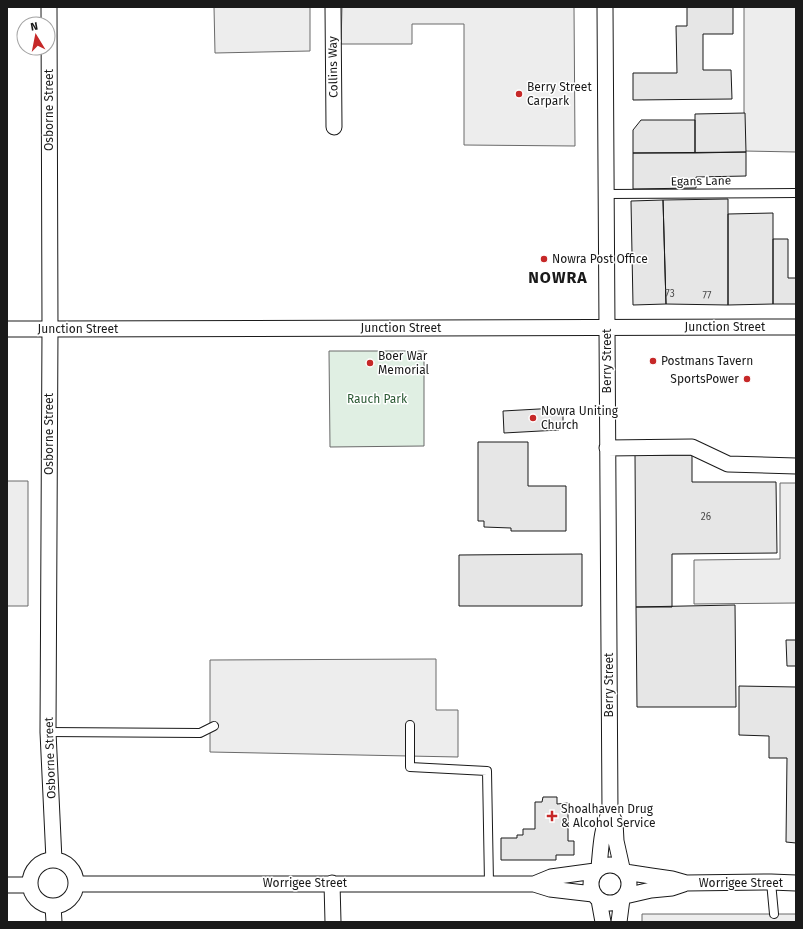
<svg xmlns="http://www.w3.org/2000/svg" width="803" height="929" viewBox="0 0 803 929" font-family="'Fira Sans',sans-serif">
<rect width="100%" height="100%" fill="#fff"/>
<path fill="#e0efe3" stroke="#6a6a6a" d="M329,351H424V446L330,447Z"/>
<path fill="#ededed" stroke="#6a6a6a" d="M214,7H310V51L215,53Z
M342,7H574L575,146L464,145V24H412V44H341Z
M744,7H796V152L744,151Z
M7,481H28V606H7Z
M780,483H796V603L694,604V560L780,559Z
M436,659V710H458V757L210,752V660Z
M642,914H796V922H642Z"/>
<path fill="#e6e6e6" stroke="#1a1a1a" d="M687,7H733V34H703V70H731L732,99L633,100V73H677L676,26H687Z
M745,113L746,152L695,153V114Z
M641,120H695V153H633V130Z
M746,152V176L696,177V188L633,189V153Z
M728,199V305L666,304L663,200Z
M663,200L666,304L633,305L631,201Z
M773,213V304L728,305V214Z
M773,239H788V278H796V304H773Z
M557,408V414H563V423H558L559,430L504,433L503,411Z
M478,442H528V486H566V531H511V528L484,527V521H478Z
M635,455H692V482H776L777,553L672,554V607H636Z
M582,554V606H459V555Z
M735,605L736,707H637L636,607Z
M786,640H796V666H787Z
M739,686L796,687V843L786,842L787,758H769V736L739,735Z
M543,797H557V804L568,803V841H574V855H556V860H501V838H517V835H523V829H535V802H542Z"/>
<g fill="none" stroke-linecap="round" stroke-linejoin="round">
<defs>
<path id="lane" d="M606,194L796,193
M410,725V767L487,771L489,883
M48,732L200,733L214,726
M771,882L774,914"/>
<path id="street" d="M49,7L50,329L48,732L54,860
M333,7L334,127
M605,7L610,812L615,822L616,841L622,868
M7,329H50L796,327
M607,448L692,447L728,464L796,466
M30 883a23 23 0 1 1 46 0a23 23 0 1 1-46 0Z
M591 884a19 19 0 1 1 38 0a19 19 0 1 1-38 0Z
M599,867C601,848 601,829 610,812
M625,872L651,876L672,879L686,883L771,882L796,883
M332,883L333,922
M76,884H534L550,889L593,894
M534,884L551,877L595,871
M7,885H30
M625,896L651,890L672,888L684,884
M599,900L603,922
M53,906L54,922
M619,922L622,899"/>
</defs>
<use href="#lane" stroke="#1a1a1a" stroke-width="10"/>
<use href="#street" stroke="#1a1a1a" stroke-width="17"/>
<use href="#lane" stroke="#fff" stroke-width="8"/>
<use href="#street" stroke="#fff" stroke-width="15"/>
</g>
<g fill="#c62828" stroke="#fff" stroke-width="1.5">
<circle cx="519" cy="94" r="4"/>
<circle cx="544" cy="259" r="4"/>
<circle cx="653" cy="361" r="4"/>
<circle cx="370" cy="363" r="4"/>
<circle cx="747" cy="379" r="4"/>
<circle cx="533" cy="418" r="4"/>
<path d="M550 810h4v4h4v4h-4v4h-4v-4h-4v-4h4z"/>
</g>
<g text-anchor="middle" dominant-baseline="central" stroke-width="3" stroke-linejoin="round" paint-order="stroke">
<g font-size="10" fill="#4d4d4d">
<text x="670" y="294">73</text>
<text x="707" y="296">77</text>
<text x="706" y="517">26</text>
</g>
<g font-size="12" fill="#1a1a1a" stroke="#fff">
<text transform="translate(333 67) rotate(-91)">Collins Way</text>
<text transform="translate(49 110) rotate(-90)">Osborne Street</text>
<text transform="translate(701 181) rotate(-1)">Egans Lane</text>
<text x="725" y="327">Junction Street</text>
<text x="401" y="328">Junction Street</text>
<text x="78" y="329">Junction Street</text>
<text transform="translate(607 361) rotate(-90)">Berry Street</text>
<text transform="translate(49 434) rotate(-90)">Osborne Street</text>
<text transform="translate(609 685) rotate(-90)">Berry Street</text>
<text transform="translate(50 758) rotate(-92)">Osborne Street</text>
<text x="305" y="883">Worrigee Street</text>
<text x="741" y="883">Worrigee Street</text>
</g>
<g font-size="12" fill="#1a1a1a" stroke="#fff" text-anchor="start">
<text x="527" y="87">Berry Street<tspan x="527" dy="14">Carpark</tspan></text>
<text x="552" y="259">Nowra Post Office</text>
<text x="378" y="356">Boer War<tspan x="378" dy="14">Memorial</tspan></text>
<text x="661" y="361">Postmans Tavern</text>
<text x="739" y="379" text-anchor="end">SportsPower</text>
<text x="541" y="411">Nowra Uniting<tspan x="541" dy="14">Church</tspan></text>
<text x="561" y="809">Shoalhaven Drug<tspan x="561" dy="14">&amp; Alcohol Service</tspan></text>
</g>
<g font-size="12" fill="#2b5a34" stroke="#fff">
<text x="377" y="399">Rauch Park</text>
</g>
<g font-size="16" font-weight="bold" letter-spacing="1" fill="#1a1a1a" stroke="#fff">
<text x="558" y="277">NOWRA</text>
</g>
</g>
<rect width="803" height="929" fill="none" stroke="#1a1a1a" stroke-width="16"/>
<g transform="translate(36 36) rotate(350)"><circle r="19" fill="#ffffff" stroke="#a3a3a3"/>
<path d="M0-3L7 15L0 10L-7 15Z" fill="#c62828"/>
<text y="-6" font-size="11" font-weight="bold" text-anchor="middle" fill="#1a1a1a">N</text>
</g>
</svg>
